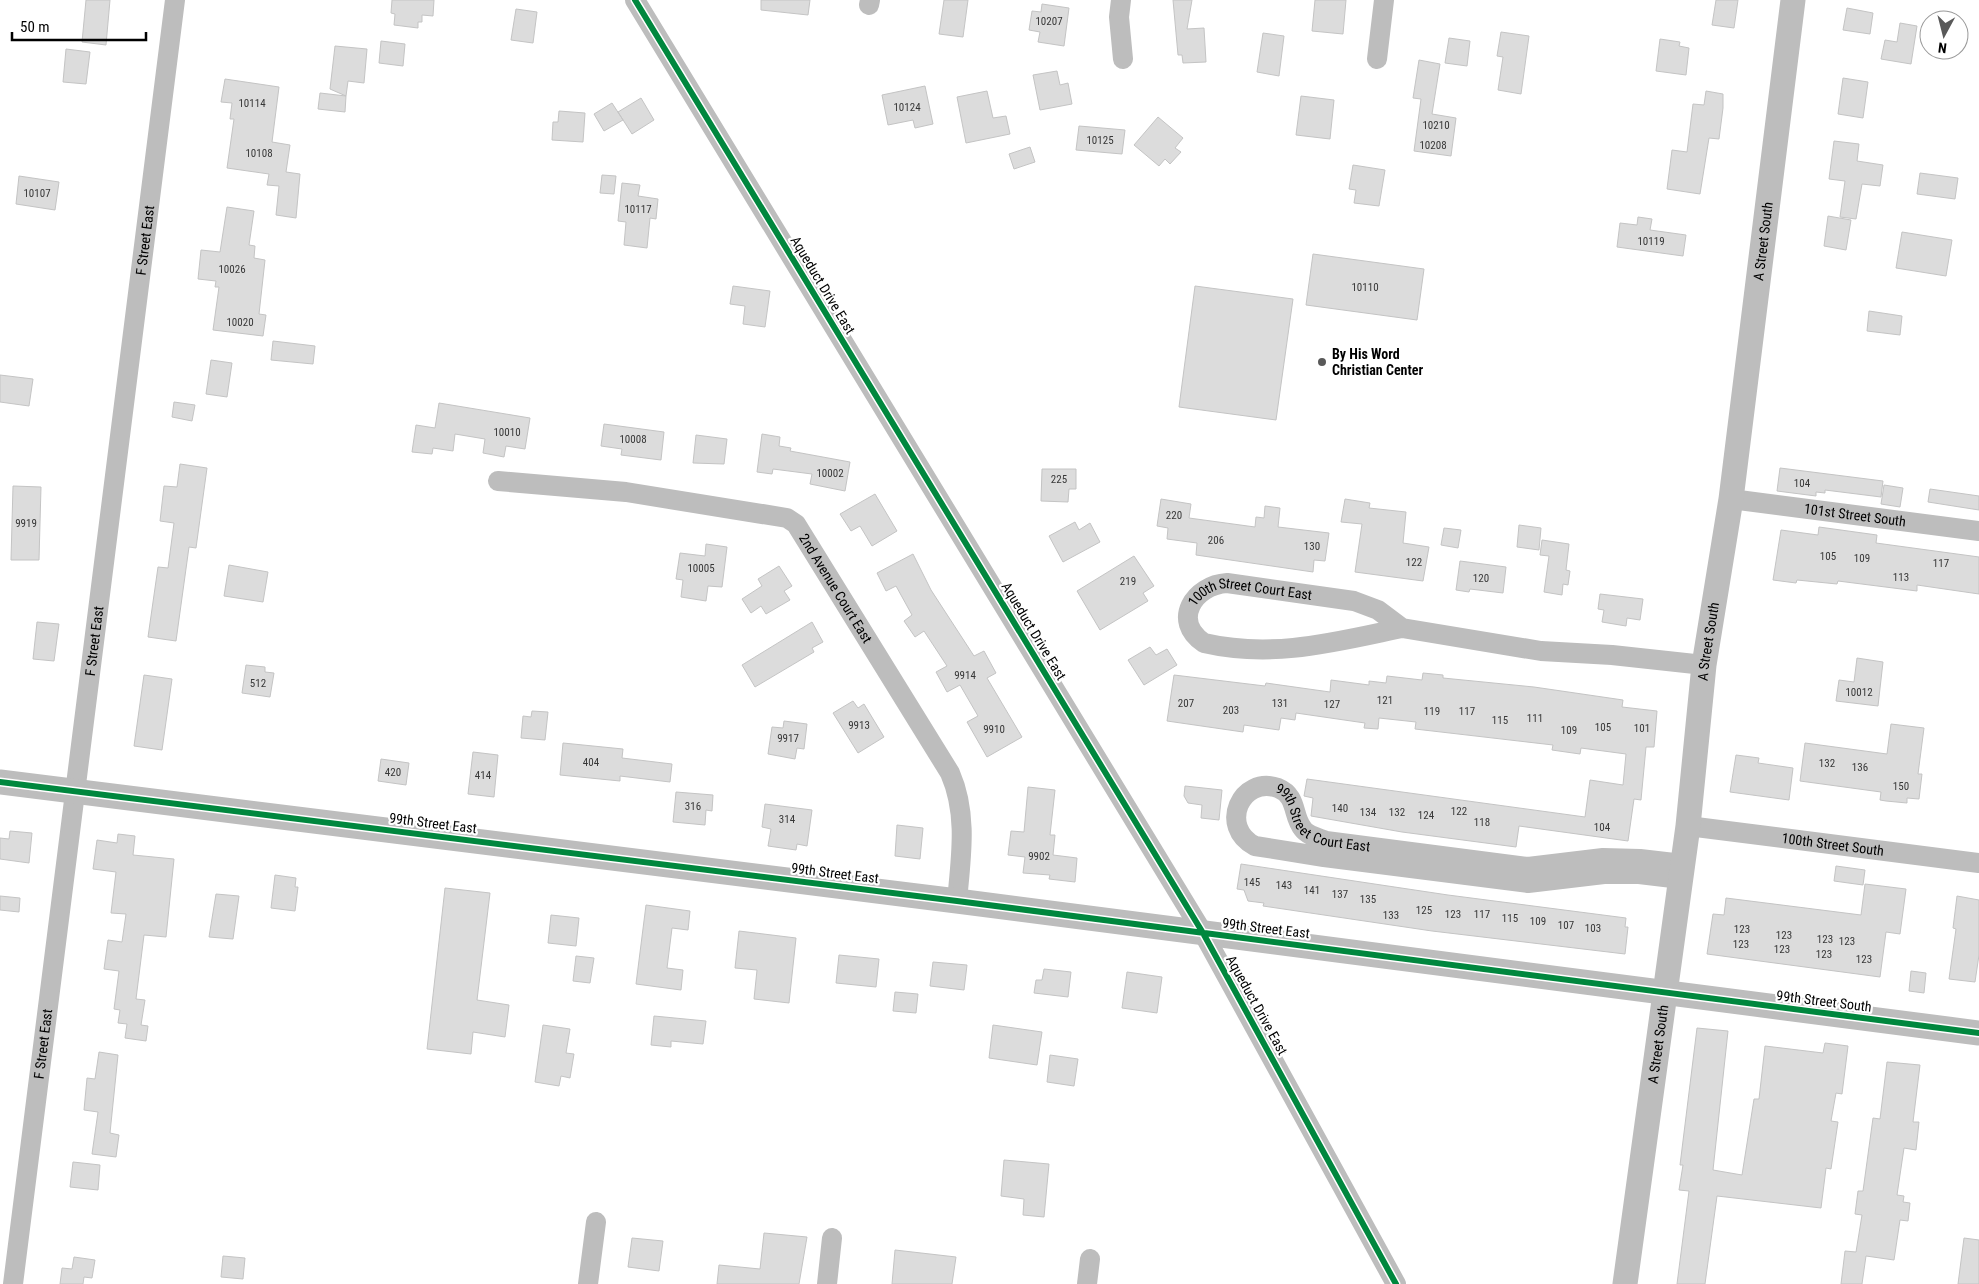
<svg xmlns="http://www.w3.org/2000/svg" width="1979" height="1284" viewBox="0 0 1979 1284" font-family="'Roboto Condensed',sans-serif">
<rect width="100%" height="100%" fill="#fff"/>
<path fill="#dcdcdc" stroke="#c4c4c4" d="M86,0H110L106,45L82,42Z
M392,0H434L433,16L422,15V22H418V28L394,25L395,14L391,13Z
M761,0H810L808,15L761,10Z
M944,0H968L963,37L939,34Z
M1173,0H1192L1187,29L1204,28L1206,62L1183,63L1182,55H1178Z
M1315,0H1346L1343,34L1312,31Z
M1716,0H1738L1734,28L1712,25Z
M1042,4L1069,8L1064,46L1038,42L1040,32L1029,30L1032,11L1041,12Z
M1847,8L1873,13L1870,34L1843,30Z
M516,9L537,12L533,43L511,40Z
M1900,23L1917,26L1911,64L1881,59L1885,40L1897,42Z
M1501,32L1529,36L1521,94L1498,90L1503,57L1497,56Z
M1263,33L1284,36L1279,76L1257,72Z
M1449,38L1470,41L1467,66L1445,63Z
M1660,39L1680,42L1679,46L1689,48L1686,75L1656,71Z
M381,41L405,44L403,66L379,63Z
M335,46L367,49L364,83L348,81L346,96L330,89Z
M66,49L90,52L86,84L63,82Z
M1419,60L1440,64L1432,114L1456,118L1451,156L1414,151L1421,99L1413,98Z
M1057,71L1060,85L1068,83L1072,104L1040,110L1033,75Z
M1843,78L1868,82L1863,118L1838,114Z
M225,79L279,87L272,142L290,145L286,172L300,174L296,218L276,215L279,186L267,185L269,174L227,168L234,119H230L232,103L221,102Z
M925,86L933,124L915,128L913,120L888,125L882,95Z
M987,91L993,118L1006,116L1010,134L966,143L957,97Z
M1706,91L1723,94V108L1719,139L1709,138L1700,194L1667,189L1672,150L1687,152L1693,104L1704,105Z
M320,93L346,96L345,112L318,109Z
M1301,96L1334,100L1330,139L1296,135Z
M641,98L654,120L632,134L618,112Z
M612,103L623,120L604,131L594,114Z
M559,111L585,113L583,142L552,140L553,122H558Z
M1158,117L1183,138L1175,148L1181,152L1170,164L1165,159L1159,166L1134,145Z
M1079,126L1125,130L1122,154L1076,150Z
M1834,141L1859,144L1857,161L1883,165L1880,186L1862,184L1856,219L1840,217L1845,181L1829,179Z
M1030,147L1035,162L1014,169L1009,154Z
M1353,165L1385,170L1379,206L1354,203L1356,190L1349,189Z
M1920,173L1958,178L1955,199L1917,194Z
M602,175L616,176L614,194L600,193Z
M19,176L59,182L55,210L16,204Z
M622,183L640,185L638,196L658,199L656,219L650,218L647,248L624,245L626,222L618,221Z
M227,207L254,211L249,245L255,246L254,258L265,260L259,314L266,315L263,336L213,330L219,287H215L216,281L198,279L201,250L220,252Z
M1828,216L1851,220L1846,250L1824,246Z
M1638,217L1652,219L1650,230L1686,235L1683,256L1617,247L1620,223L1637,225Z
M1902,232L1952,240L1946,276L1896,268Z
M1313,254L1424,269L1417,320L1306,305Z
M733,286L770,291L765,327L743,324L745,306L730,304Z
M1195,286L1293,299L1276,420L1179,407Z
M1869,311L1902,316L1900,335L1867,331Z
M273,341L315,346L313,364L271,360Z
M211,360L232,363L227,397L206,394Z
M0,375L33,379L29,406L0,402Z
M174,402L195,405L192,421L172,417Z
M439,403L530,418L525,449L506,446L504,457L483,453L485,439L455,434L453,451L433,448L432,454L412,452L416,425L435,428Z
M604,424L664,432L661,460L621,455L622,449L601,446Z
M762,434L780,437L779,446L791,448L790,451L850,462L845,491L810,484L812,474L773,469L772,474L757,472Z
M696,435L727,439L724,464L693,463Z
M180,464L207,468L196,548L189,547L176,641L148,637L158,567L168,568L174,523L160,521L164,486L177,487Z
M1780,468L1883,481L1881,497L1825,490V493L1816,492V496L1777,491Z
M1042,469H1076V489H1069L1068,502L1041,501Z
M1884,485L1903,488L1900,507L1881,504Z
M13,486L41,487L39,560H11Z
M1930,489L1979,496V510L1928,502Z
M875,494L897,531L872,546L860,526L851,531L840,514Z
M1161,499L1191,504L1189,518L1255,527L1256,517L1264,518L1265,506L1280,508L1278,527L1329,533L1325,561L1314,560L1313,572L1196,555L1197,543L1167,539L1168,528L1157,526Z
M1345,499L1370,503L1369,508L1406,512L1403,543L1429,547L1423,581L1355,572L1362,524L1341,522Z
M1075,522L1079,530L1090,523L1100,542L1063,562L1049,536Z
M1519,525L1541,528L1539,550L1517,547Z
M1819,527L1877,535L1876,543L1979,557V594L1917,585V591L1838,581L1837,584L1797,580L1796,583L1773,580L1781,530L1818,535Z
M1444,528L1461,530L1458,548L1441,545Z
M1542,540L1569,544L1566,570L1570,571L1568,585L1563,584L1562,595L1544,592L1549,556L1540,555Z
M706,544L727,547L722,587L708,586L706,601L681,597L683,580L676,579L680,553L705,556Z
M913,554L931,590L974,656L984,651L996,673L987,678L1022,737L987,757L967,722L978,716L960,685L947,692L936,672L947,666L924,631L915,637L904,621L912,615L896,586L886,591L877,573Z
M1134,556L1154,586L1143,593L1148,601L1100,630L1077,591Z
M1460,561L1506,567L1503,593L1470,589L1469,592L1456,590Z
M229,565L268,572L263,602L224,596Z
M779,566L792,586L784,591L790,600L766,614L761,606L751,613L742,599L762,586L758,579Z
M1600,594L1643,599L1640,620L1627,618L1626,626L1602,622L1604,610L1598,609Z
M37,622L59,624L54,661L33,659Z
M812,622L823,642L812,648L814,652L755,687L742,665Z
M1150,647L1156,655L1167,649L1177,665L1144,685L1128,660Z
M1857,658L1883,662L1878,706L1836,701L1839,680L1854,682Z
M246,665L265,667V672L274,673L270,697L242,693Z
M1423,673L1443,675V678L1534,687L1623,700L1622,707L1657,711L1654,747H1646L1641,800L1634,799L1628,841L1519,826L1516,847L1402,832L1311,816L1313,798L1304,796L1307,779L1585,817L1590,780L1623,785L1626,754L1581,748L1580,754L1552,750L1553,745L1415,729L1416,722L1379,718L1378,729L1364,728L1365,723L1296,713L1295,720L1281,718L1279,730L1244,725L1243,732L1167,721L1174,675L1265,686L1266,683L1330,692L1331,680L1369,685V681L1386,683L1387,676L1422,680Z
M144,675L172,679L162,750L134,746Z
M853,701L858,708L864,704L884,737L858,753L833,713Z
M532,711L548,712L545,740L521,738L523,716L531,717Z
M784,721L807,724L804,749L797,748L795,759L768,754L772,727L783,728Z
M1891,724L1924,728L1918,774H1922L1919,799L1907,798V803L1886,801L1880,800L1881,792L1800,781L1805,743L1887,754Z
M563,743L623,749L622,758L672,764L670,782L620,776V781L560,775Z
M473,752L498,755L494,797L468,794Z
M1736,755L1759,758L1758,763L1793,768L1789,800L1730,792Z
M381,759L409,763L406,785L378,781Z
M1185,786L1222,790L1219,820L1201,818L1202,805L1188,803L1184,796Z
M1028,787L1055,790L1050,835H1055L1053,855L1077,858L1075,882L1049,879L1050,875L1023,873L1025,857L1008,855L1011,831L1024,832Z
M676,792L713,795L712,811L706,810L705,825L673,822Z
M765,804L812,810L807,846L797,844L796,850L768,846L771,829L762,827Z
M897,825L923,828L920,859L895,856Z
M10,831L32,833L29,863L0,859V838L9,839Z
M118,834L135,836L133,855L174,859L166,937L144,935L136,999L145,1000L141,1025L148,1026L146,1041L125,1038L127,1024L118,1023L120,1010L114,1009L119,971L104,969L108,940L122,942L126,914L111,913L116,872L93,869L97,840L117,843Z
M1241,864L1448,895L1626,918L1625,927H1628L1625,954L1432,931L1263,906L1264,903L1248,901L1244,890L1237,889Z
M1836,866L1865,870L1863,885L1834,881Z
M275,875L296,878L295,887H298L295,911L271,908Z
M1865,884L1906,889L1900,934L1886,932L1880,977L1707,954L1713,914L1724,915L1726,898L1861,915Z
M445,888L490,893L477,1000L509,1005L505,1037L473,1032L471,1054L427,1049Z
M216,894L239,896L233,939L209,937Z
M0,896L20,898L19,912L0,910Z
M1957,896L1979,900V955L1975,982L1949,979L1956,929L1953,928Z
M646,905L690,911L688,930L672,928L667,968L683,970L681,990L636,984Z
M551,915L579,918L576,946L548,943Z
M739,931L796,938L789,1003L754,999L757,970L735,968Z
M839,955L879,959L876,987L836,983Z
M576,956L594,958L590,983L573,981Z
M933,962L967,965L964,990L930,986Z
M1044,969L1071,972L1068,997L1034,993L1036,980H1042Z
M1911,971L1926,973L1924,993L1909,991Z
M1127,972L1162,977L1157,1013L1122,1008Z
M895,992L918,994L916,1013L893,1011Z
M654,1016L706,1021L703,1044L671,1041V1047L651,1045Z
M543,1025L570,1029L566,1053L574,1054L570,1078L561,1076L559,1086L535,1082Z
M993,1025L1042,1032L1037,1065L989,1058Z
M1697,1028L1728,1031L1713,1170L1742,1175L1754,1099H1759L1765,1046L1823,1053L1825,1043L1848,1046L1842,1094L1836,1093L1831,1121L1838,1122L1831,1169L1826,1168L1821,1208L1717,1196L1705,1284H1677L1689,1191L1679,1190L1683,1165H1680Z
M99,1052L118,1055L110,1133L119,1135L116,1157L92,1154L98,1112L84,1110L87,1078L95,1079Z
M1050,1055L1078,1059L1074,1086L1047,1082Z
M1887,1062L1920,1065L1913,1122H1919L1916,1150L1904,1148L1897,1195L1904,1196L1903,1202L1910,1203L1908,1221L1900,1220L1894,1260L1866,1256L1862,1284H1841L1845,1251L1856,1252L1862,1215L1855,1214L1858,1191H1863L1873,1118L1880,1119Z
M1004,1160L1049,1164L1044,1217L1023,1215L1024,1199L1001,1196Z
M73,1162L100,1165L98,1190L70,1187Z
M764,1233L807,1237L799,1284H717L719,1265L760,1269Z
M632,1238L663,1241L659,1271L628,1267Z
M1964,1238L1979,1240V1284H1958Z
M895,1250L956,1257L952,1284H892Z
M223,1256L245,1258L243,1279L221,1277Z
M74,1257L95,1260L92,1278L84,1277L83,1284H60L62,1268L72,1269Z"/>
<g fill="none" stroke-linecap="round" stroke-linejoin="round">
<g stroke="#bdbdbd" stroke-width="20">
<path d="M635,0L1203,933L1396,1284"/>
<path d="M1121,0L1119,17L1123,59"/>
<path d="M869,5L870,0"/>
<path d="M1377,59L1384,0"/>
<path id="s1" d="M498,481L626,492L787,518L796,524L950,773C968,814 961,857 957,901"/>
<path id="s2" d="M1731,499L1979,531"/>
<path id="s3" d="M1402,628C1335,642 1273,659 1204,643C1171,621 1194,585 1227,583L1354,601L1378,610L1402,628L1541,651L1612,655L1704,665"/>
<path id="s4" d="M1688,826L1979,863"/>
<path id="s5" d="M1681,879L1639,874H1604L1528,883L1324,857L1255,846C1218,827 1241,775 1278,788C1298,796 1292,816 1303,829C1307,835 1319,838 1326,841L1528,867L1603,858L1640,859L1683,864"/>
<path id="s6" d="M13,1284C66,856 122,428 175,0"/>
<path d="M588,1284L596,1222"/>
<path d="M827,1284L832,1238"/>
<path d="M1087,1284L1090,1259"/>
</g>
<g stroke="#bdbdbd" stroke-width="25">
<path d="M0,782L957,901L1979,1033"/>
<path id="s7" d="M1625,1284L1688,826L1704,665L1731,499L1793,0"/>
</g>
<defs>
<path id="cycleway" d="M635,0L1203,933L1396,1284
M0,782L957,901L1979,1033"/>
</defs>
<use href="#cycleway" stroke="#fff" stroke-width="9"/>
<use href="#cycleway" stroke="#00873e" stroke-width="6"/>
</g>
<circle fill="#595959" stroke="#fff" stroke-width="2" cx="1322" cy="362" r="5"/>
<g text-anchor="middle" dominant-baseline="central" stroke-width="4.5" stroke-linejoin="round" paint-order="stroke">
<g font-size="11" fill="#373737">
<text x="1049" y="21">10207</text>
<text x="252" y="103">10114</text>
<text x="907" y="107">10124</text>
<text x="1436" y="125">10210</text>
<text x="1100" y="140">10125</text>
<text x="1433" y="145">10208</text>
<text x="259" y="153">10108</text>
<text x="37" y="193">10107</text>
<text x="638" y="209">10117</text>
<text x="1651" y="241">10119</text>
<text x="232" y="269">10026</text>
<text x="1365" y="287">10110</text>
<text x="240" y="322">10020</text>
<text x="507" y="432">10010</text>
<text x="633" y="439">10008</text>
<text x="830" y="473">10002</text>
<text x="1059" y="479">225</text>
<text x="1802" y="483">104</text>
<text x="1174" y="515">220</text>
<text x="26" y="523">9919</text>
<text x="1216" y="540">206</text>
<text x="1312" y="546">130</text>
<text x="1828" y="556">105</text>
<text x="1862" y="558">109</text>
<text x="1414" y="562">122</text>
<text x="1941" y="563">117</text>
<text x="701" y="568">10005</text>
<text x="1901" y="577">113</text>
<text x="1481" y="578">120</text>
<text x="1128" y="581">219</text>
<text x="965" y="675">9914</text>
<text x="258" y="683">512</text>
<text x="1859" y="692">10012</text>
<text x="1385" y="700">121</text>
<text x="1186" y="703">207</text>
<text x="1280" y="703">131</text>
<text x="1332" y="704">127</text>
<text x="1231" y="710">203</text>
<text x="1432" y="711">119</text>
<text x="1467" y="711">117</text>
<text x="1535" y="718">111</text>
<text x="1500" y="720">115</text>
<text x="859" y="725">9913</text>
<text x="1603" y="727">105</text>
<text x="1642" y="728">101</text>
<text x="994" y="729">9910</text>
<text x="1569" y="730">109</text>
<text x="788" y="738">9917</text>
<text x="591" y="762">404</text>
<text x="1827" y="763">132</text>
<text x="1860" y="767">136</text>
<text x="393" y="772">420</text>
<text x="483" y="775">414</text>
<text x="1901" y="786">150</text>
<text x="693" y="806">316</text>
<text x="1340" y="808">140</text>
<text x="1459" y="811">122</text>
<text x="1368" y="812">134</text>
<text x="1397" y="812">132</text>
<text x="1426" y="815">124</text>
<text x="787" y="819">314</text>
<text x="1482" y="822">118</text>
<text x="1602" y="827">104</text>
<text x="1039" y="856">9902</text>
<text x="1252" y="882">145</text>
<text x="1284" y="885">143</text>
<text x="1312" y="890">141</text>
<text x="1340" y="894">137</text>
<text x="1368" y="899">135</text>
<text x="1424" y="910">125</text>
<text x="1453" y="914">123</text>
<text x="1482" y="914">117</text>
<text x="1391" y="915">133</text>
<text x="1510" y="918">115</text>
<text x="1538" y="921">109</text>
<text x="1566" y="925">107</text>
<text x="1593" y="928">103</text>
<text x="1742" y="929">123</text>
<text x="1784" y="935">123</text>
<text x="1825" y="939">123</text>
<text x="1847" y="941">123</text>
<text x="1741" y="944">123</text>
<text x="1782" y="949">123</text>
<text x="1824" y="954">123</text>
<text x="1864" y="959">123</text>
</g>
<g font-size="14" fill="#000" stroke="#fff">
<text stroke="none"><textPath href="#s6" startOffset="1052">F Street East</textPath></text>
<text stroke="none"><textPath href="#s7" startOffset="1052">A Street South</textPath></text>
<text transform="translate(823 285) rotate(59)">Aqueduct Drive East</text>
<text stroke="none"><textPath href="#s2" startOffset="125">101st Street South</textPath></text>
<text stroke="none"><textPath href="#s1" startOffset="378">2nd Avenue Court East</textPath></text>
<text stroke="none"><textPath href="#s3" startOffset="310">100th Street Court East</textPath></text>
<text transform="translate(1034 631) rotate(59)">Aqueduct Drive East</text>
<text stroke="none"><textPath href="#s6" startOffset="648">F Street East</textPath></text>
<text stroke="none"><textPath href="#s7" startOffset="648">A Street South</textPath></text>
<text stroke="none"><textPath href="#s5" startOffset="585">99th Street Court East</textPath></text>
<text transform="translate(433 823) rotate(7)">99th Street East</text>
<text stroke="none"><textPath href="#s4" startOffset="146">100th Street South</textPath></text>
<text transform="translate(835 873) rotate(7)">99th Street East</text>
<text transform="translate(1266 928) rotate(7)">99th Street East</text>
<text transform="translate(1824 1001) rotate(7)">99th Street South</text>
<text transform="translate(1257 1005) rotate(61)">Aqueduct Drive East</text>
<text stroke="none"><textPath href="#s6" startOffset="242">F Street East</textPath></text>
<text stroke="none"><textPath href="#s7" startOffset="242">A Street South</textPath></text>
</g>
<g font-size="14" font-weight="bold" fill="#000" stroke="#fff" text-anchor="start">
<text x="1332" y="354">By His Word<tspan x="1332" dy="16">Christian Center</tspan></text>
</g>
</g>
<g transform="translate(1944 35) rotate(187)"><circle r="24" fill="#ffffff" stroke="#999999"/>
<path d="M0-4L9 19L0 12L-9 19Z" fill="#595959"/>
<text y="-8" font-size="14" font-weight="bold" text-anchor="middle" fill="#000000">N</text>
</g>
<path d="M12 32v8h134v-8" fill="none" stroke="#000000" stroke-width="2.5"/>
<text x="20" y="32" font-size="15" fill="#000000" stroke="#ffffff" stroke-width="4" paint-order="stroke">50 m</text>
</svg>
